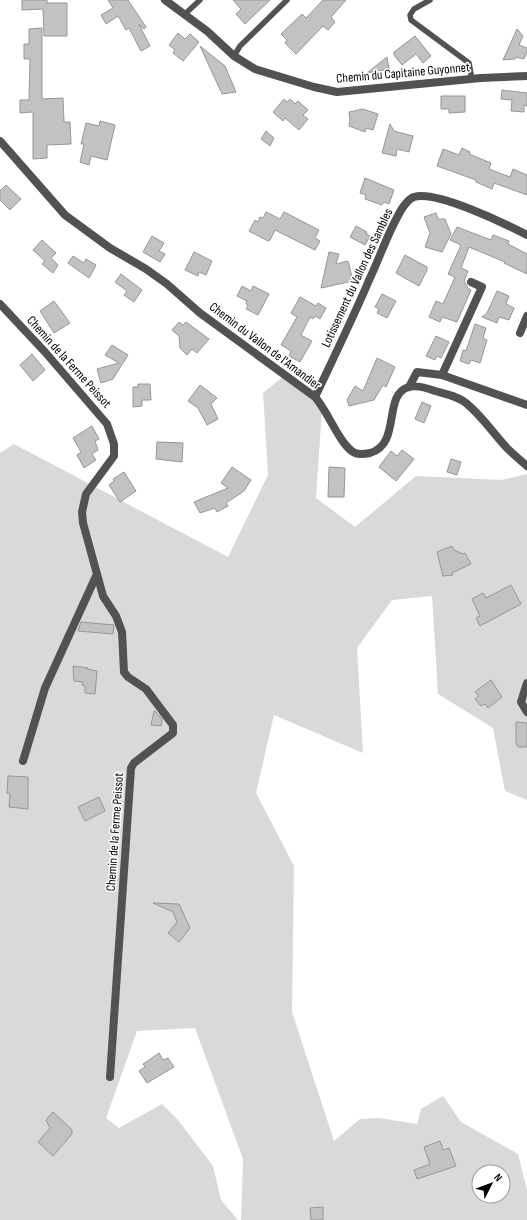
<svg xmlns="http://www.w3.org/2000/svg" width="527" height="1220" viewBox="0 0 527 1220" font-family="'Sofia Sans Condensed',sans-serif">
<rect width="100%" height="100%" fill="#fff"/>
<path fill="#d9d9d9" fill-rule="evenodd" d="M285,375L322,409L316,498L355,527L416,476L501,480L527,474V800L505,791L493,728L438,694L432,596L392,600L357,648L363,753L274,715L256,793L294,866L292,1012L334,1141L360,1119L379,1118L417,1124L421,1109L443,1096L461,1122L518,1154L527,1190V1220H241L243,1159L195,1028L137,1031L106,1118L119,1128L162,1104L178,1120L213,1166L221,1200L238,1220H0V453L14,444L228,557L268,475L263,393ZM479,1172H503V1196H479Z"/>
<path fill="#c2c2c2" stroke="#969696" d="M22,0H47V3H67V36H44L43,9L22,10Z
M108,0H128L146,27L144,29L139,24L150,46L141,51L129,28L126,30L118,16L106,24L101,15L113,8Z
M233,0H270L245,24L236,14L241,9Z
M323,0H346L331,17L335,22L328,30L323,26L296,54L285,43L287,40L281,34L302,14L306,18Z
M42,28V99L63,98L64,122H70L71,144L47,145V158L33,159V112L20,113V100H29L30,59H24V44H29V29Z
M517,29L523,36L519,45L527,48V52L524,59L516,57L515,59L503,60Z
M178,33L185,39L190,34L199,42L183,61L173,53L175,50L169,45Z
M415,36L431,56L423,63L416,54L402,65L394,55V52Z
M200,46L225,66L236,92L222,94Z
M387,57L389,69L367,73Z
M502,90L527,93V106L524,105V112L511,111L512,100L501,99Z
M441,96H465V112L449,113V109H441Z
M284,99L287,102L290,99L295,104L298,101L308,110L303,115L308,119L299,130L285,118L283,121L273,112Z
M363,109L378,114L373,130L366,128L365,132L349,126L350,120L349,112Z
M100,121L115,125L107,160L91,156L89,165L80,162L84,144H81L86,123L99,126Z
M390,124L394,131L413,136L409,152L397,149L396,156L382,153Z
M266,131L274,138L270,146L261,139Z
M462,148L470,152L469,154L491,163L489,169L510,177L513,169L527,175V195L494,183L492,189L476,182V180L437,166L443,149L459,155Z
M365,178L394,190L389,204L384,202L382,205L365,199L366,195L360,193Z
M6,185L21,199L10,210L0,200V191Z
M266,212L280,219L284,212L319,230L315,238L320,241L315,250L275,230L270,240L268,241L249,231L255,220L258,222L260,217L263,218Z
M436,213L438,219H445L451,234L442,252L425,247L430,233L424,217Z
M356,226L367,232L366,234L370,236L365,245L350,237Z
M457,227L491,240L493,235L509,241L508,244L527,254V274L504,263L505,262L469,247L461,268L468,271L464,281L468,288L471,290L457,322L442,317L440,322L429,317L436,301L443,304L455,277L448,274L461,245L450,240Z
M152,236L164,243L159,251L165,254L160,262L143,252Z
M42,240L56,253L51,258L58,265L53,273L42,264L45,261L33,250Z
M194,252L212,261L206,275L199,272L198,276L185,270Z
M329,252L339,254L336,264L348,261L353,281L321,288Z
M405,255L427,267V270L419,286L396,273Z
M73,256L84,263L86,259L96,265L89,278L68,263Z
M121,274L142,290L134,302L124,295L127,291L115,282Z
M242,286L251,291L253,286L269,294L258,315L246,309L248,305L246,304L247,301L237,296Z
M497,291L509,296L506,304L514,308L509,320L499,317L497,323L482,317L487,313Z
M382,294L396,301L387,318L377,313L379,309L375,307Z
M300,297L316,306L318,303L326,308L320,319L315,316L313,319L310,317L301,335L312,341L300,362L289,356L291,351L281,345L297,317L291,313Z
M54,301L70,323L54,333L40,311Z
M179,322L183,325L186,322L209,339L197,353L192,349L187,355L180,348L179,336L172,330Z
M475,324L486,328L483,338L487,340L480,363L471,360L469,364L460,361L463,350L466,351Z
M436,336L449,342L441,358L437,356L435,360L426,356Z
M112,345L128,355L113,379L101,383L97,369L119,363L105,355Z
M32,354L45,370L33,381L20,365Z
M377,358L395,367L386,387L383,385L374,400L349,406L347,400L355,386L363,391Z
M138,384H150L151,400H142V406L133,407V387H138Z
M200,385L217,398L211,404L218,419L207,425L198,408L188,401Z
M422,402L431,406L424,423L415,419Z
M92,426L99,439L95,441L98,450L92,454L96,460L84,468L77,455L81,452L73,438Z
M157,442L183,443L182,462L156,459Z
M402,450L414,459L396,481L379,467L391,451L397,456Z
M451,459L461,462L457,475L447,472Z
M232,467L251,480L244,491L226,503L228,506L217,512L215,508L200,513L194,502L228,488L221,483Z
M329,467L345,468L344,497H328Z
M124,472L136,491L120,502L109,485L114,481L113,479Z
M452,546L454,550L463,554L465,553L471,564L452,573L453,575L443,576L437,552Z
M511,585L521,604L480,626L476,618L480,616L472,599L483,593L486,598Z
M81,622L114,625L113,634L78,631Z
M73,666L88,668L87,669L97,671L95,694L85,693V686L82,685L83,682L74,681Z
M491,680L502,697L488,708L485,704L481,706L475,699L479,696L475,692Z
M154,711L156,712L162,719L161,726L151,725Z
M516,722L527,723V747H518L516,743Z
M8,776L28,777V809L9,807L10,794L7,793Z
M99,797L105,811L85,821L78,807Z
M153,903L179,904L190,928L179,942L168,933L177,922L173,912Z
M159,1053L163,1060L168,1058L174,1067L147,1083L139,1071L145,1067L143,1064Z
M53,1112L72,1130V1134L53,1156L38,1142L50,1128L46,1120Z
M440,1141L443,1150L449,1148L456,1166L417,1179L414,1170L430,1164L424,1147Z
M323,1207V1220H311L310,1208Z"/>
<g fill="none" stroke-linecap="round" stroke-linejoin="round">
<path stroke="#525252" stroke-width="5.5" d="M430,0L414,9L410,15L411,20L469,63L472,79
M185,14L200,0
M234,56L240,46L287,0"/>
<path stroke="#525252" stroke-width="8" d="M165,0L207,31L234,56L255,69L314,87L337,92L481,78L527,76
M0,141L65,215L110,248L146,269L167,284L200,313L315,397C328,411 340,446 355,453C360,455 365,454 370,453C402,444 382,394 409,387C417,385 427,388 435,391C446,394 457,396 466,403C482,416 493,433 507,448C513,454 520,460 527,466
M0,304L45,352L107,424L114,444V456L86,494L82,512L83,523L103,596L116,616L122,632L124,672L128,677L146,689L173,725V733L134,763L131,768L110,1077
M520,333L527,316
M442,375L527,405
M409,387L417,372L442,375L482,287L471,282
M315,397C334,357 353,318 370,278C381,255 389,229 403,207C406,203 410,198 414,197C436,190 506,224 527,235
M527,683L521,702L527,712
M23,761L45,688L97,574"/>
</g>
<g text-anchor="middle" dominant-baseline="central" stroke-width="3" stroke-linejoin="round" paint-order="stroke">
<g font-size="13" fill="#000" stroke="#fff">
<text transform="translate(403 73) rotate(-5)">Chemin du Capitaine Guyonnet</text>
<text transform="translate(357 278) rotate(-65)">Lotissement du Vallon des Sambles</text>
<text transform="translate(265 346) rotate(37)">Chemin du Vallon de l'Amandier</text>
<text transform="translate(69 362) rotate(48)">Chemin de la Ferme Peissot</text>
<text transform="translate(115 832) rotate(-86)">Chemin de la Ferme Peissot</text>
</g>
</g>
<g transform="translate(491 1184) rotate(48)"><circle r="19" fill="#ffffff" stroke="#999999"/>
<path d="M0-3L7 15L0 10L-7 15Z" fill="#000000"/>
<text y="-6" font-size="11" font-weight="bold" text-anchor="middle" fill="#000000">N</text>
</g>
</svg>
